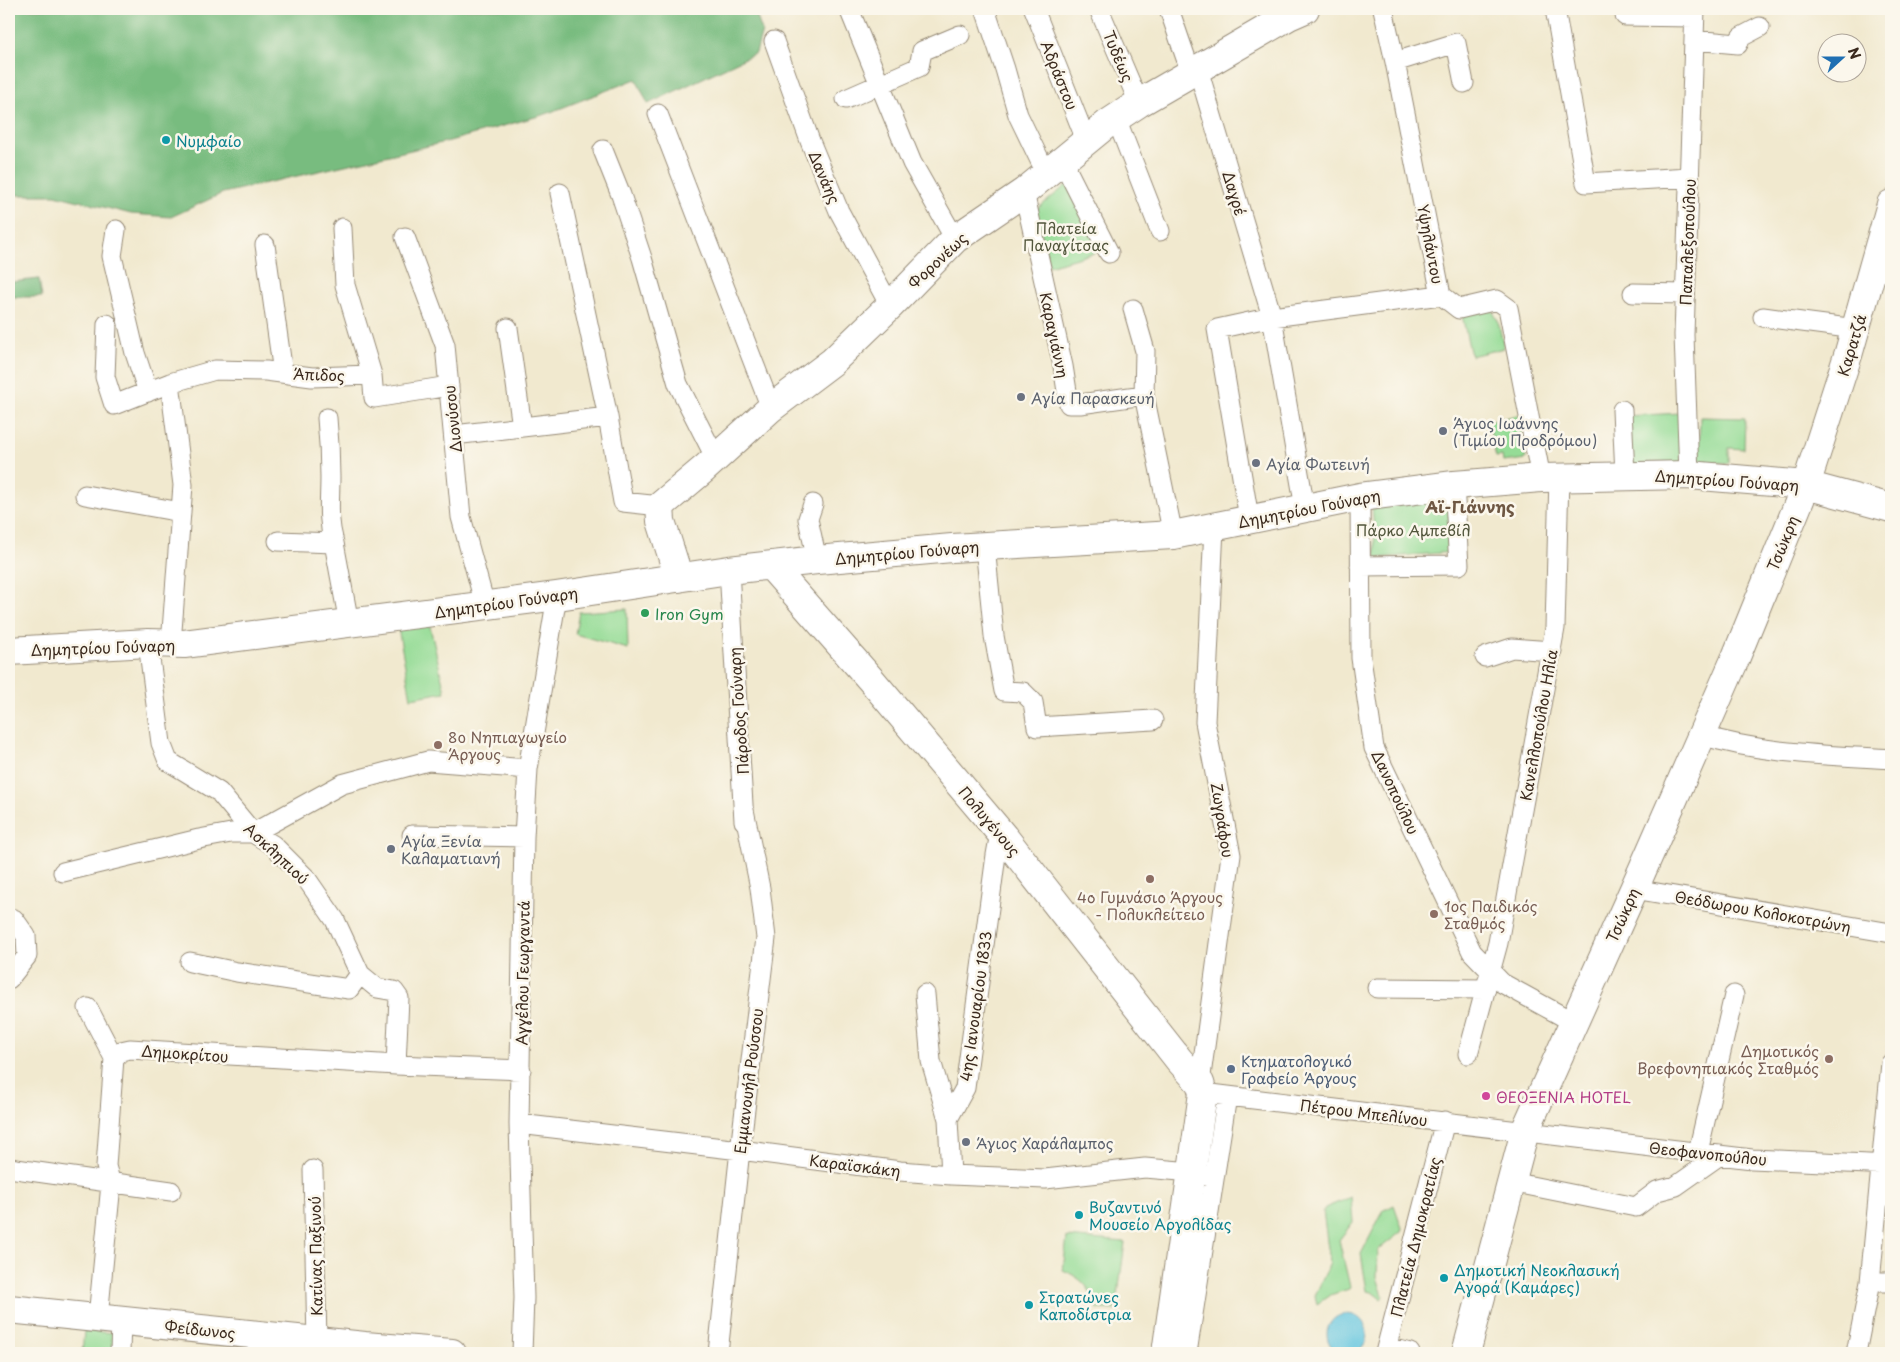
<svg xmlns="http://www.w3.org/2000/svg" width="1900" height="1362" viewBox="0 0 1900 1362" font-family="'Playpen Sans',sans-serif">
<rect width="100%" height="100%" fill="#fbf7ec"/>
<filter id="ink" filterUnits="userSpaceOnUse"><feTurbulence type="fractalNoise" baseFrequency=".02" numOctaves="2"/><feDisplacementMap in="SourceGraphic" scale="10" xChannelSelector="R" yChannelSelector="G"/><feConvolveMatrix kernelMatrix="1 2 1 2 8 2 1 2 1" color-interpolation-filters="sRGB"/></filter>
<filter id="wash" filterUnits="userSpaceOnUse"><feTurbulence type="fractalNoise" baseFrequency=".0096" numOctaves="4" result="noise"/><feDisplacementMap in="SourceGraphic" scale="20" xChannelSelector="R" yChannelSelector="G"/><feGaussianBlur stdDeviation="1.12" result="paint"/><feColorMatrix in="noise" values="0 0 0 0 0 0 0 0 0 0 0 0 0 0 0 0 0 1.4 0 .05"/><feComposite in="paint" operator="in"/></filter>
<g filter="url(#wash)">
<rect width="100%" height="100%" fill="#f1e9cf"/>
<path fill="#95dc96" stroke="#68835a" d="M1069,183L1101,251L1049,266L1036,210Z
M1492,310L1498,321L1504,348L1471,356L1462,315Z
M1681,413L1683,467L1627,470L1625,416Z
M1518,415L1526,459L1503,462L1502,456L1496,457L1488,422Z
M1700,417L1745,418L1744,449L1729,448V463L1699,462Z
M1449,500L1453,552L1376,558L1372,505Z
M627,609L628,649L575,634L579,612Z
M428,618L445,692L411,698L397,623Z
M1351,1197L1353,1222L1339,1240L1350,1287L1349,1289L1330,1295L1317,1304L1315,1296L1330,1263L1323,1211L1325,1208Z
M1394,1205L1402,1228L1401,1232L1378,1250L1377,1277L1383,1296L1381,1299L1372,1292L1367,1291L1361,1254L1383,1211Z
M1067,1237L1125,1242L1116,1310L1097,1309C1092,1289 1082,1278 1063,1270Z
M84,1331L116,1333L114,1353H82Z"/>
<path fill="#78bc7f" stroke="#5a734e" d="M9,9H754L762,31L756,53L648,104L636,79L546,114L446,142L223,193L171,217L131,214L55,195H9Z
M9,202L12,282L39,279L42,297H9Z"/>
<path fill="#61c5df" stroke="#4e787e" d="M1327 1334a20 20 0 1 1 40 0a20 20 0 1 1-40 0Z"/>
</g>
<g filter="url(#ink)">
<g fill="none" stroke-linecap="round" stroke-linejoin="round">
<defs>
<path id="street" d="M849,9L912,163L955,239
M985,9L1005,69L1018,115L1046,173
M1034,9L1086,140
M1099,9L1139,103
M1169,9L1191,73
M1383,9L1395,62L1441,295L1459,309L1497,300L1508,308L1541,478
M1555,9L1586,183L1689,177
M1625,16L1694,17
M1694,40L1738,44L1741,37L1760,27
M774,41L810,141L839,211L890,306
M1395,62L1456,43L1464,83
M1198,69L1272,317L1305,508
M846,99L919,67L922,51L960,35
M658,114L771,408
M1116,118L1160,231
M603,150L621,195L642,258L678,384L715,457
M1062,160L1109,253
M1024,192L1063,366L1069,404H1080L1144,395L1173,535
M560,193L608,417
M342,228L345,285L372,375
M116,230L112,256L135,353L148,392
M405,237L445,345L461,517L485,605
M265,245L283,373
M1633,293L1685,294
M1133,309L1145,351L1144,395
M1763,317L1856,329
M107,324L105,377L114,405L170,383L215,370L266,371L312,377L372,375L374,398L449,386
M508,328L522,427
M170,383L183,485L171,644
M1622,410L1625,475
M327,418C329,438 330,457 330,477C330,502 327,517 334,543
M454,435L608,417L623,502L660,506
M1689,475L1684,335L1695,9
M85,495L181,512
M1360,497L1361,658L1374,748L1472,952L1502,983L1573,1022
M813,504L808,519L817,560
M1249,518L1217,329L1272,317L1441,295
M278,541L334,543L349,623
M985,546L994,636L1004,691L1023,692L1033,702L1037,727L1153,720
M1360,566L1459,565L1454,485
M729,570L744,821
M148,643L161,743L168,761L219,792L253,833L273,845L306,878L335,920L360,974L377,988L394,991L399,998L396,1065
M1485,657L1512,648L1552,651
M1701,735C1762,754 1828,755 1891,759
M412,835L524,837
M63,872L199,839L231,833H253L342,784L428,761L528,769
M1634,889L1891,933
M9,918L14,919L26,936L27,956L9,979
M190,962L237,972L349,989L360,974
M1377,988L1486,989
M925,994L931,1061L948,1119
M88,1008L114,1058
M1468,1054L1498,943L1555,628L1559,477
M1200,1083L1231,855L1205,722L1214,527
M1203,1093L1752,1159L1891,1165
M519,1124L740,1150L900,1171L951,1175L1045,1179L1145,1168L1192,1172L1214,1178
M1698,1152L1734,995
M9,1168L171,1191
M313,1170L317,1341
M951,1175L948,1119L965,1088L996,855L998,844L1004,837
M1511,1182L1636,1207L1657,1191L1676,1186L1720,1155
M1870,1282H1891
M98,1318L111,1184L106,1166L114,1058L121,1051L130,1049L396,1065L521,1070
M1387,1347L1410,1353
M120,1353L121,1320
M522,1353L524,1298L519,1124L524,837L528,769L557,596
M718,1353L740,1150L766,938L760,888L744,810
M1187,1353L1227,1096
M1385,1353L1445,1121
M1856,1353L1870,1282L1891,1063"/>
<path id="secondary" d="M771,566L873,682L1004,837L1179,1060L1200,1083L1203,1093L1166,1353
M679,578L661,521L660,506L704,469L771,408L832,362L890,306L955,239L1024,192L1107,124L1139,103L1289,16L1305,9
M9,651L148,643L184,644L557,596L729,570L817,560L952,548L1173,535L1360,497L1454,485L1541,478L1689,475L1806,485L1891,508
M9,1309L365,1346L452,1353
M1466,1353L1525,1131L1634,889L1736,657L1806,485L1849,352L1891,204"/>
</defs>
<use href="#street" stroke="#968a76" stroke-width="21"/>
<use href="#secondary" stroke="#968a76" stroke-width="30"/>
<use href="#street" stroke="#fff" stroke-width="19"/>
<use href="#secondary" stroke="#fff" stroke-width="28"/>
</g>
</g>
<g fill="#0f9aa8" stroke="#fbf7ec" stroke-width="2">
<circle cx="166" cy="140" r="5"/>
<circle cx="1079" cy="1215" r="5"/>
<circle cx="1444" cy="1278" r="5"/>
<circle cx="1029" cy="1305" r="5"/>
</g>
<g fill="#6b7280" stroke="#fbf7ec" stroke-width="2">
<circle cx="1021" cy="397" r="5"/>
<circle cx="1443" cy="431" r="5"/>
<circle cx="1256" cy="463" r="5"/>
<circle cx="391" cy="849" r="5"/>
<circle cx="966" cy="1142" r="5"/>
</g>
<circle fill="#2e9e5b" stroke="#fbf7ec" stroke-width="2" cx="645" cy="613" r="5"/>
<g fill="#8d6e63" stroke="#fbf7ec" stroke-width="2">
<circle cx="438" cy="745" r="5"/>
<circle cx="1150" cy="879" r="5"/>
<circle cx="1434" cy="914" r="5"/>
<circle cx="1829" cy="1059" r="5"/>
</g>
<circle fill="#5c6f8a" stroke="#fbf7ec" stroke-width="2" cx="1231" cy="1069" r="5"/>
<circle fill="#d1479c" stroke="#fbf7ec" stroke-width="2" cx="1486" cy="1096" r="5"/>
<g text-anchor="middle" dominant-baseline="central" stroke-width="5" stroke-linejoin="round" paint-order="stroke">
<g font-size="15" fill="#3b2a1e" stroke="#fbf7ec">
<text transform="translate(1119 56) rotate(67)">Τυδέως</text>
<text transform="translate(1060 75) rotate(68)">Αδράστου</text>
<text transform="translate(825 177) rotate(67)">Δανάης</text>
<text transform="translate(1235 193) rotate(73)">Δαγρέ</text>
<text transform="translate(1687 242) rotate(-88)">Παπαλεξοπούλου</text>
<text transform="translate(1431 244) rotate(79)">Υψηλάντου</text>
<text transform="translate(937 260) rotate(-43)">Φορονέως</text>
<text transform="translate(1055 335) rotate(78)">Καραγιάννη</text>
<text transform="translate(1851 345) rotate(-73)">Καρατζά</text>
<text transform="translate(319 374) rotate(2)">Άπιδος</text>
<text transform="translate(452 419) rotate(-96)">Διονύσου</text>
<text transform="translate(1727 480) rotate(4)">Δημητρίου Γούναρη</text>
<text transform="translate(1309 508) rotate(-11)">Δημητρίου Γούναρη</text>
<text transform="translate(1782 543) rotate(-68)">Τσώκρη</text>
<text transform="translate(907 552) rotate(-5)">Δημητρίου Γούναρη</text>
<text transform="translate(506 602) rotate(-8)">Δημητρίου Γούναρη</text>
<text transform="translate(103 647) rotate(-2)">Δημητρίου Γούναρη</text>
<text transform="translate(738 711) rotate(-94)">Πάροδος Γούναρη</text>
<text transform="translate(1538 725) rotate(-80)">Κανελλοπούλου Ηλία</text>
<text transform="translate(1396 792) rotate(65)">Δανοπούλου</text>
<text transform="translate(1223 820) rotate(81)">Ζωγράφου</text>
<text transform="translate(990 821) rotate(50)">Πολυγένους</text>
<text transform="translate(277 853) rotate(43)">Ασκληπιού</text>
<text transform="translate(1763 911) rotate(10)">Θεόδωρου Κολοκοτρώνη</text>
<text transform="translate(1622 915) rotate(-66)">Τσώκρη</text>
<text transform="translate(522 973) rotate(-89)">Αγγέλου Γεωργαντά</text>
<text transform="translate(975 1006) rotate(-82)">4ης Ιανουαρίου 1833</text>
<text transform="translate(185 1053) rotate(4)">Δημοκρίτου</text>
<text transform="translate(748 1081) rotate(-83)">Εμμανουήλ Ρούσσου</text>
<text transform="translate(1364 1112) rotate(7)">Πέτρου Μπελίνου</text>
<text transform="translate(1708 1153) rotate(6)">Θεοφανοπούλου</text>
<text transform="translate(855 1165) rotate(7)">Καραϊσκάκη</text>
<text transform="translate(1415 1237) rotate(-76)">Πλατεία Δημοκρατίας</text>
<text transform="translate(315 1256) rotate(-91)">Κατίνας Παξινού</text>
<text transform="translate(200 1329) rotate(6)">Φείδωνος</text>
</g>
<g font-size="15" fill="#0d838f" stroke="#fbf7ec" text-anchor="start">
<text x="176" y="140">Νυμφαίο</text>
<text x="1089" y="1206">Βυζαντινό<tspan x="1089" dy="17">Μουσείο Αργολίδας</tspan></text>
<text x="1454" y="1269">Δημοτική Νεοκλασική<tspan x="1454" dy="17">Αγορά (Καμάρες)</tspan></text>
<text x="1039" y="1296">Στρατώνες<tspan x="1039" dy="17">Καποδίστρια</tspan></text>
</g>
<g font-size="15" fill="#52563c" stroke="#fbf7ec">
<text x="1066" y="227">Πλατεία<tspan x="1066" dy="17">Παναγίτσας</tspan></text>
<text x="1413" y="529">Πάρκο Αμπεβίλ</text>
</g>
<g font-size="15" fill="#5b616d" stroke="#fbf7ec" text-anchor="start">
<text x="1031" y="397">Αγία Παρασκευή</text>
<text x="1453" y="422">Άγιος Ιωάννης<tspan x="1453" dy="17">(Τιμίου Προδρόμου)</tspan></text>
<text x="1266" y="463">Αγία Φωτεινή</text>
<text x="401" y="840">Αγία Ξενία<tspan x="401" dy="17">Καλαματιανή</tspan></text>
<text x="976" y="1142">Άγιος Χαράλαμπος</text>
</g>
<g font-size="15" fill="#27864d" stroke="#fbf7ec" text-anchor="start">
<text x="655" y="613">Iron Gym</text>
</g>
<g font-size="15" fill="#785e54" stroke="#fbf7ec" text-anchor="start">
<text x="448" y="736">8ο Νηπιαγωγείο<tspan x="448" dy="17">Άργους</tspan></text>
<text x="1150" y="896" text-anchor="middle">4ο Γυμνάσιο Άργους<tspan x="1150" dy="17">- Πολυκλείτειο</tspan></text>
<text x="1444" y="905">1ος Παιδικός<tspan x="1444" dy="17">Σταθμός</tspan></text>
<text x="1819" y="1050" text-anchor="end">Δημοτικός<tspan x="1819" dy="17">Βρεφονηπιακός Σταθμός</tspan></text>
</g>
<g font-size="15" fill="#4e5e75" stroke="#fbf7ec" text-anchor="start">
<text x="1241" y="1060">Κτηματολογικό<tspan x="1241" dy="17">Γραφείο Άργους</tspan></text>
</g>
<g font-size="15" fill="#b23c85" stroke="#fbf7ec" text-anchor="start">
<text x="1496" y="1096">ΘΕΟΞΕΝΙΑ HOTEL</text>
</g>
<g font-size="16" font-weight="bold" fill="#6e5743" stroke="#fbf7ec">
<text x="1470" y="506">Αϊ-Γιάννης</text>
</g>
</g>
<rect width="1900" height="1362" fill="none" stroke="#fbf7ec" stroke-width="30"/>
<g transform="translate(1842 58) rotate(69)"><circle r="24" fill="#fbf7ec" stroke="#aea59a"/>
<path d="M0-4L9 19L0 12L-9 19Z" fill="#1f6fb2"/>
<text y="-8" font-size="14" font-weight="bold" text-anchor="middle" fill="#3b2a1e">N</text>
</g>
</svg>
